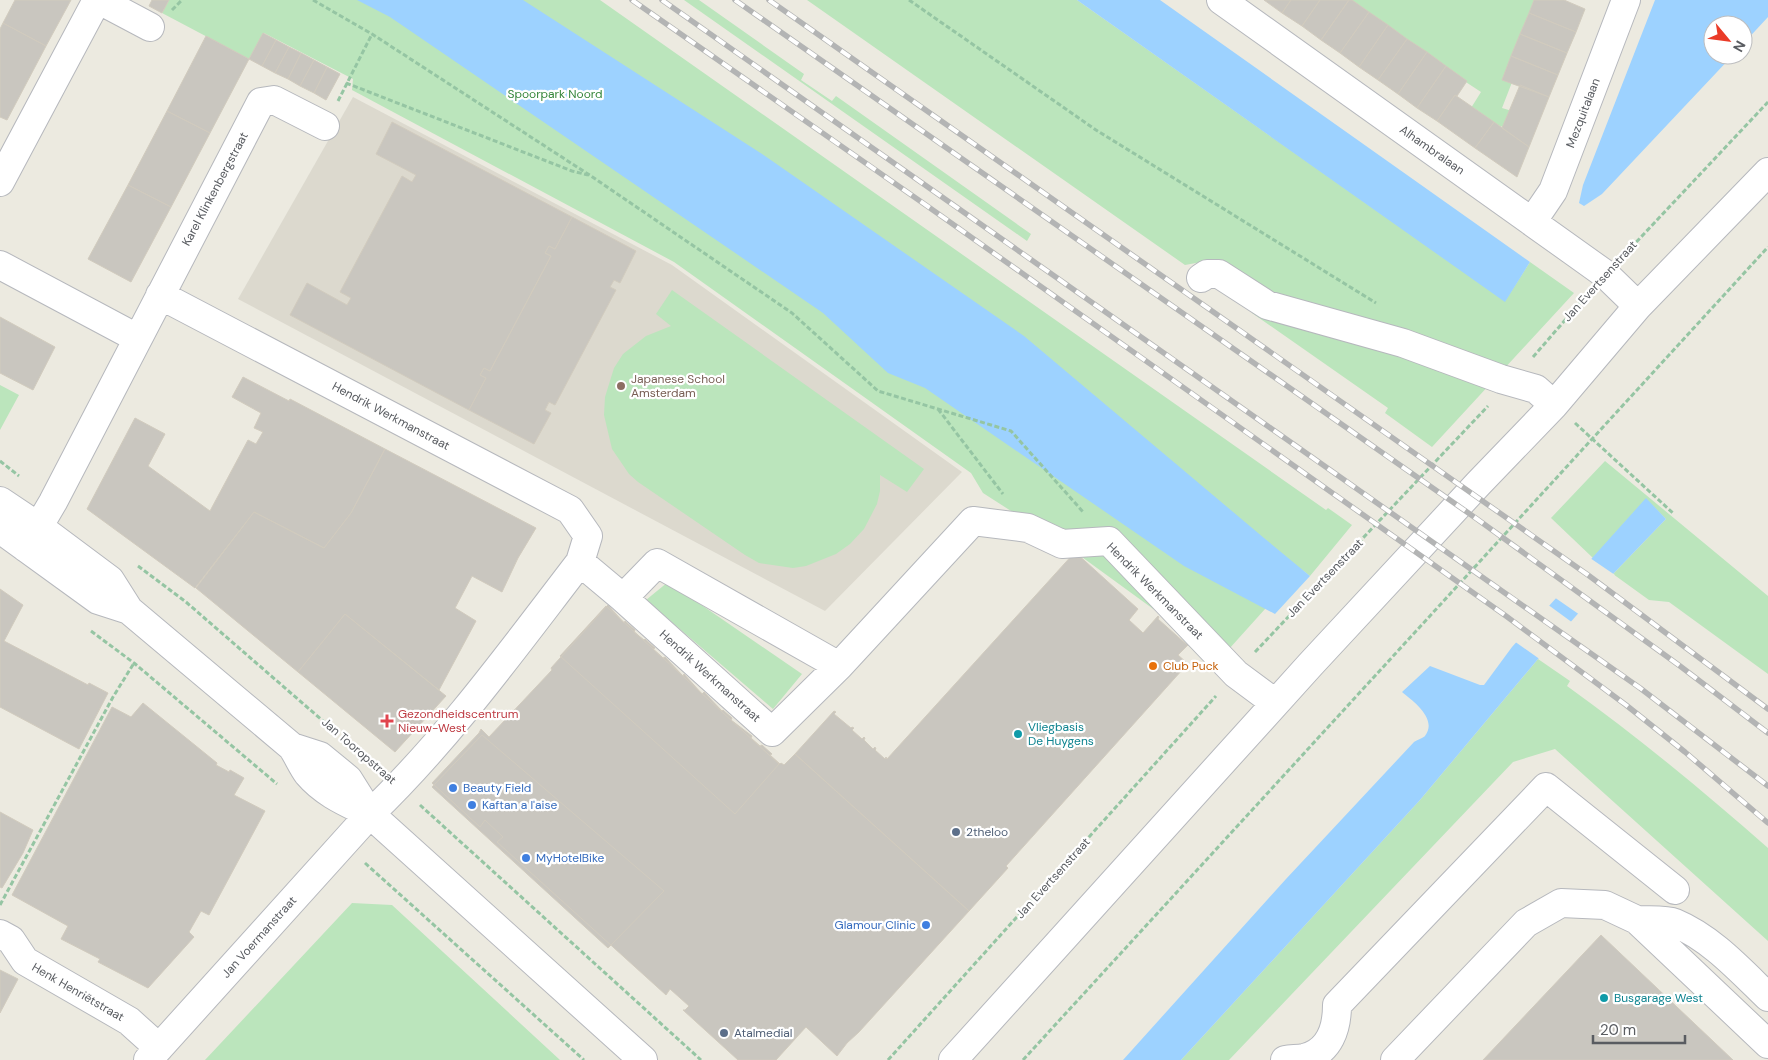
<svg xmlns="http://www.w3.org/2000/svg" width="1768" height="1060" viewBox="0 0 1768 1060" font-family="'DM Sans',sans-serif">
<rect width="100%" height="100%" fill="#eceae0"/>
<path fill="#dcd9ce" d="M353,97L672,265L962,472L825,611L238,299Z"/>
<path fill="#bbe5bc" d="M169,0H600L1326,510L1328,508L1352,525L1310,576L1301,569L1211,669L1156,611L1075,552L983,493L971,473L674,262L352,90L353,79L264,33L249,59L162,13Z
M684,0H699L804,74L801,80L832,101L836,96L1031,234L1027,241Z
M807,0H1077L1505,301L1530,262L1574,293L1432,447L1385,413L1388,408L1252,313L1265,291L1218,259L1185,265Z
M1341,0H1544L1502,108L1512,111L1506,128L1497,125L1471,108L1481,92Z
M672,290L924,469L907,492L880,475V491L877,504L864,529L850,544L836,554L806,566L793,568L759,563L745,555L638,482L629,474L612,449L604,415L605,397L614,368L623,354L646,336L671,326L656,314Z
M0,385L19,395L0,430Z
M1605,461L1768,596V674L1669,602L1649,600L1613,574L1666,519L1646,499L1593,558L1551,518Z
M668,582L802,674L773,709L646,600Z
M1538,659L1570,681L1567,686C1637,736 1703,791 1768,848V941L1555,749L1513,762L1229,1060H1181L1420,800Z
M352,903L392,905L560,1060H205Z"/>
<path fill="#9dd2ff" d="M357,0H523L765,156L1024,336L1264,538L1310,576L1275,614L1184,566L925,388L888,373L823,313L390,17Z
M1077,0H1160L1530,262L1505,302Z
M1655,0H1768V17L1743,44V25H1713V55H1733L1602,194L1584,206L1579,203L1583,185Z
M1646,498L1666,519L1613,574L1538,659L1420,800L1181,1060H1123L1286,879L1414,742C1417,740 1423,738 1425,736C1438,719 1413,701 1402,692L1430,666L1480,685H1484L1512,647Z"/>
<path fill="#eceae0" d="M1590,558L1615,575L1580,615L1554,597Z
M1547,604L1573,623L1541,660L1514,641Z"/>
<path fill="#c9c6bf" stroke="#d1cbbe" d="M15,0H71L46,46L3,23Z
M152,0H169L162,13L149,6Z
M1264,0H1291L1282,13Z
M1291,0H1320L1302,26L1282,13Z
M1320,0H1349L1321,40L1302,26Z
M1349,0H1352L1369,12L1340,53L1321,40Z
M1534,0H1564L1585,9L1576,32L1529,13Z
M1369,12L1388,25L1359,67L1340,53Z
M1529,13L1576,32L1567,53L1520,34Z
M3,23L46,46L7,120L0,117V29Z
M1388,25L1407,39L1378,80L1359,67Z
M263,33L276,40L262,66L249,59Z
M1520,34L1567,53L1558,75L1511,56Z
M206,36L249,59L210,133L167,111Z
M1407,39L1427,52L1398,94L1378,80Z
M276,40L289,47L275,73L262,66Z
M289,47L301,53L288,79L275,73Z
M1427,52L1446,66L1417,108L1398,94Z
M301,53L314,60L300,86L288,79Z
M1511,56L1558,75L1549,97L1502,80Z
M314,60L327,67L314,93L300,86Z
M1446,66L1467,81L1457,96L1455,95L1437,121L1417,108Z
M327,67L340,74L326,100L314,93Z
M1520,85L1549,97L1529,147L1502,128Z
M1455,95L1494,122L1475,148L1437,121Z
M167,111L210,133L171,207L128,185Z
M392,122L572,217L555,249L549,246L545,253L551,256L490,371L484,368L480,375L486,378L469,410L290,315L307,283L347,305L351,298L340,292L402,176L412,182L416,175L376,154Z
M1494,122L1529,147L1517,177L1475,148Z
M128,185L171,207L131,282L88,259Z
M572,217L636,251L620,283L614,280L610,287L616,290L555,405L549,402L545,410L551,413L534,444L469,410L486,378L480,375L484,368L490,371L551,256L545,253L549,246L555,249Z
M0,317L55,347L33,390L0,373Z
M243,377L289,401L290,399L385,449L351,513L324,548L254,512L195,588L87,509L135,418L165,434L148,466L210,511L248,440L256,444L263,432L254,428L261,413L232,397Z
M385,449L536,528L518,558L502,592L472,576L455,608L476,621L439,690L345,614L298,672L196,588L254,512L324,548L351,513Z
M1075,552L1138,609L1129,620L1143,633L1158,616L1159,617L1158,619L1186,644H1189L1178,655L1187,663L1184,667L1186,669L1185,671L1183,669L1006,866L1008,868L969,911L795,754L834,711L836,712L834,714L851,728L852,727L854,728L852,730L862,739L864,737L865,738L864,740L873,749L875,747L876,749L875,750L885,759L886,757L887,759Z
M0,589L23,605L4,641L88,685L89,683L108,693L79,749L0,707Z
M608,605L624,623L625,621L635,630L634,632L644,640L645,639L655,648L653,649L663,658L665,657L683,676L684,674L702,694L704,692L722,711L723,710L732,718L731,720L752,736L751,738L760,746L762,745L772,754L770,755L780,764L781,763L784,765L795,754L969,911L859,1032L847,1043L837,1056L806,1027L776,1060H738L683,1010H685L689,1006L670,989L666,995L497,842L503,837L485,820L480,827L432,783L479,733L481,729L489,737L552,670L551,668Z
M606,606L779,764L735,814L560,656Z
M345,614L446,696L395,752L298,672Z
M143,703L217,763L216,765L229,772L230,770L244,778L234,795L265,811L209,915L201,911L189,932L194,937L148,988L98,962L100,959L61,939L68,926L12,895L112,707L131,717Z
M482,735L664,891L608,948L432,787Z
M0,812L33,830L23,853L2,888L0,887Z
M1601,935L1733,1060H1483Z
M0,970L18,979L0,1013Z"/>
<g fill="none" stroke-linecap="round" stroke-linejoin="round">
<defs>
<path id="minor" d="M99,0L150,27
M1221,0L1605,274L1638,306
M0,182L97,0
M1532,222L1553,191L1626,0
M0,265L137,338
M1201,278L1207,274H1219L1267,305L1403,343L1501,379L1536,389L1554,405
M0,501L39,527L110,580L129,610L292,747C298,756 302,766 308,774C325,794 348,803 370,814L643,1060
M0,529L98,600L129,610
M26,548L53,502L261,102L274,100L325,126
M580,562L623,598L772,732L839,666L973,521L1028,528L1062,544L1109,541L1236,674L1275,703
M623,598L657,563L839,666
M292,747L320,756L348,779L370,814
M1637,920C1648,921 1665,919 1675,923C1711,938 1740,970 1768,997
M0,934L11,940L25,961L129,1021L159,1048
M148,1060L370,814C449,738 513,649 580,562L588,536L570,510L160,295
M953,1060L1310,665L1478,484L1554,405L1638,306L1768,172
M1285,1060C1291,1059 1298,1059 1304,1058C1330,1052 1337,1028 1337,1005L1546,787L1675,890
M1395,1060L1526,923L1561,903L1605,905L1637,920L1768,1044"/>
</defs>
<use href="#minor" stroke="#b6b8bd" stroke-width="30"/>
<path stroke="#95c5a3" stroke-width="3" stroke-dasharray="5 2.5" stroke-linecap="butt" d="M313,0L372,34L591,176L792,313L878,391L1011,431L1084,513
M909,0L1096,130L1376,303
M172,10L182,0
M346,83L572,171L588,175
M338,101L372,34
M1626,253L1768,102
M1533,357L1586,296
M938,409L1003,494
M1575,423L1674,514
M0,461L19,476
M138,566L186,602L330,727
M91,631L134,663L277,784
M1255,652L1488,406
M420,805L701,1060
M365,863L584,1060
M0,905L113,697L134,663
M888,1060L1216,696
M1023,1060L1768,247"/>
<use href="#minor" stroke="#fff" stroke-width="28"/>
<defs>
<path id="rail" d="M632,0L930,208L1506,616L1626,705L1685,752L1768,823
M662,0L1640,688L1768,786
M735,0L1477,519L1680,666L1768,733
M769,0L1588,575L1768,709"/>
</defs>
<use href="#rail" stroke="#b3b4b4" stroke-width="5.5"/>
<use href="#rail" stroke="#fff" stroke-width="4" stroke-dasharray="11" stroke-linecap="butt"/>
</g>
<circle fill="#8d6e63" stroke="#fff" stroke-width="2" cx="621" cy="386" r="5"/>
<circle fill="#e8710a" stroke="#fff" stroke-width="2" cx="1153" cy="666" r="5"/>
<path fill="#e0444e" stroke="#fff" stroke-width="2" d="M384.5 713.5h5v5h5v5h-5v5h-5v-5h-5v-5h5z"/>
<g fill="#0f9aa8" stroke="#fff" stroke-width="2">
<circle cx="1018" cy="734" r="5"/>
<circle cx="1604" cy="998" r="5"/>
</g>
<g fill="#3f7fe0" stroke="#fff" stroke-width="2">
<circle cx="453" cy="788" r="5"/>
<circle cx="472" cy="805" r="5"/>
<circle cx="526" cy="858" r="5"/>
<circle cx="926" cy="925" r="5"/>
</g>
<g fill="#5c6f8a" stroke="#fff" stroke-width="2">
<circle cx="956" cy="832" r="5"/>
<circle cx="724" cy="1033" r="5"/>
</g>
<g text-anchor="middle" dominant-baseline="central" stroke-width="4.5" stroke-linejoin="round" paint-order="stroke">
<g font-size="12" fill="#348539" stroke="#fff">
<text x="555" y="94">Spoorpark Noord</text>
</g>
<g font-size="12" fill="#595c61" stroke="#fff">
<text transform="translate(1583 113) rotate(-69)">Mezquitalaan</text>
<text transform="translate(1432 150) rotate(35)">Alhambralaan</text>
<text transform="translate(215 189) rotate(-62)">Karel Klinkenbergstraat</text>
<text transform="translate(1600 281) rotate(-48)">Jan Evertsenstraat</text>
<text transform="translate(391 416) rotate(28)">Hendrik Werkmanstraat</text>
<text transform="translate(1325 578) rotate(-46)">Jan Evertsenstraat</text>
<text transform="translate(1155 591) rotate(45)">Hendrik Werkmanstraat</text>
<text transform="translate(710 676) rotate(42)">Hendrik Werkmanstraat</text>
<text transform="translate(359 751) rotate(41)">Jan Tooropstraat</text>
<text transform="translate(1053 878) rotate(-48)">Jan Evertsenstraat</text>
<text transform="translate(259 937) rotate(-48)">Jan Voermanstraat</text>
<text transform="translate(78 992) rotate(30)">Henk Henriëtstraat</text>
</g>
<g font-size="12" fill="#785e54" stroke="#fff" text-anchor="start">
<text x="631" y="379">Japanese School<tspan x="631" dy="14">Amsterdam</tspan></text>
</g>
<g font-size="12" fill="#c56008" stroke="#fff" text-anchor="start">
<text x="1163" y="666">Club Puck</text>
</g>
<g font-size="12" fill="#be3a42" stroke="#fff" text-anchor="start">
<text x="398" y="714">Gezondheidscentrum<tspan x="398" dy="14">Nieuw-West</tspan></text>
</g>
<g font-size="12" fill="#0d838f" stroke="#fff" text-anchor="start">
<text x="1028" y="727">Vliegbasis<tspan x="1028" dy="14">De Huygens</tspan></text>
<text x="1614" y="998">Busgarage West</text>
</g>
<g font-size="12" fill="#366cbe" stroke="#fff" text-anchor="start">
<text x="463" y="788">Beauty Field</text>
<text x="482" y="805">Kaftan a l'aise</text>
<text x="536" y="858">MyHotelBike</text>
<text x="916" y="925" text-anchor="end">Glamour Clinic</text>
</g>
<g font-size="12" fill="#4e5e75" stroke="#fff" text-anchor="start">
<text x="966" y="832">2theloo</text>
<text x="734" y="1033">Atalmedial</text>
</g>
</g>
<g transform="translate(1728 40) rotate(119)"><circle r="24" fill="#ffffff" stroke="#bdbec0"/>
<path d="M0-4L9 19L0 12L-9 19Z" fill="#ea3b28"/>
<text y="-8" font-size="14" font-weight="bold" text-anchor="middle" fill="#595c61">N</text>
</g>
<path d="M1593 1035v8h92v-8" fill="none" stroke="#595c61" stroke-width="2.5"/>
<text x="1600" y="1035" font-size="15" fill="#595c61" stroke="#ffffff" stroke-width="4" paint-order="stroke">20 m</text>
</svg>
